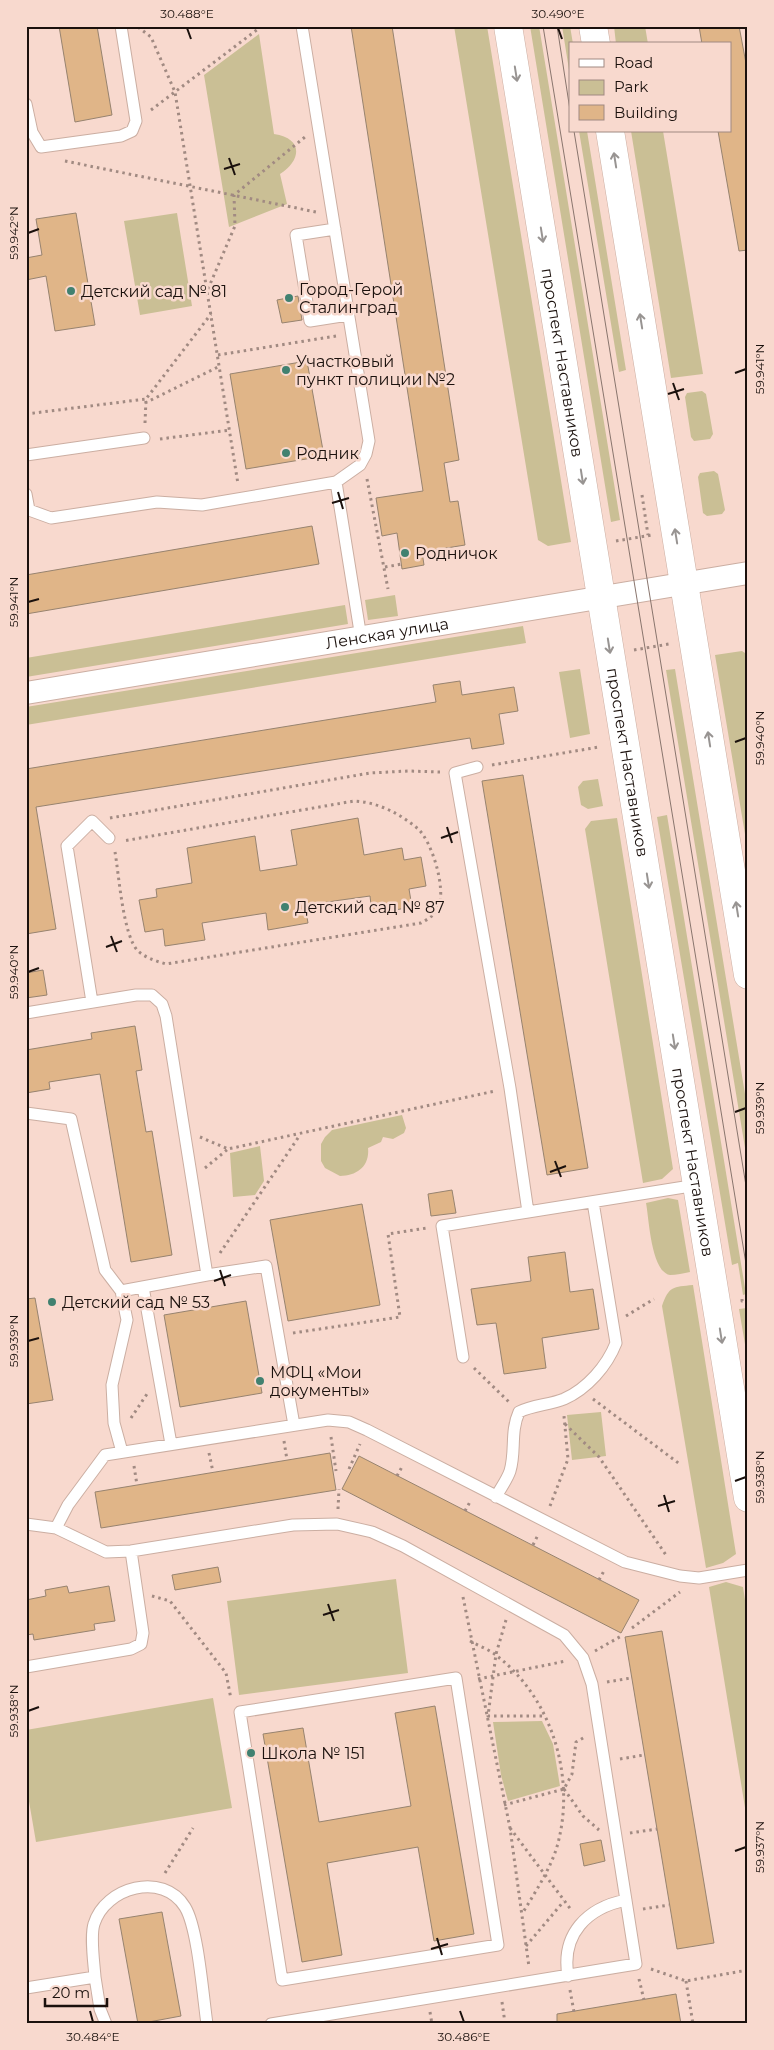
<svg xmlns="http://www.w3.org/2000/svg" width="774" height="2050" viewBox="0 0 774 2050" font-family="Montserrat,sans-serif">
<rect width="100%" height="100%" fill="#f8d9ce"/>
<path fill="#cabf95" d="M454,26H487L571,542L548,546L538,540Z
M530,26H539L620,520L611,522Z
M562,26H570L573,44H570V76Z
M614,26H645L648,44H616Z
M259,34L274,134C303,138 302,160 280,174L287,204L229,227L204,75Z
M579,131H587L626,370L619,372Z
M631,131H663L703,374L671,378Z
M177,213L192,306L140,315L124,221Z
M702,391L706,394L713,434L710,439L694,441L691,437L685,397L687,393Z
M714,471L718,474L725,510L722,514L707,516L703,513L698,477L700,473Z
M395,595L398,616L368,620L365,600Z
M345,605L348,624L26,677V658Z
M523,626L526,643L26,725V707Z
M742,651L748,655V852L715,655Z
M580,669L590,734L570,738L559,672Z
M675,669L748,1112V1166L666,670Z
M598,779L603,806L588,809L581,805L578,787L583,781Z
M667,815L746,1294L743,1295L738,1263L732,1265L657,817Z
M617,818L673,1169L662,1179L643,1183L585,829L591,821Z
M402,1115L406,1128L404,1133L393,1139L383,1137L381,1142L368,1148C370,1166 357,1176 340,1176L325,1168L321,1161V1144L325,1137L332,1130Z
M260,1146L264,1181L255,1195L233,1197L230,1153Z
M668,1198L678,1200L690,1272C684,1273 676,1275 670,1275C651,1272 649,1218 646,1203Z
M693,1285L736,1554L723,1563L706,1568L662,1306C669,1286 673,1287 693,1285Z
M747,1308L748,1311V1362L739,1309Z
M601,1412L606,1456L572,1460L567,1415Z
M396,1579L408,1673L239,1695L227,1601Z
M726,1582L743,1587L748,1619V1826L709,1587Z
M213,1698L232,1808L36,1842L26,1784V1730Z
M542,1721L553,1744L560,1786L508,1801L501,1775L493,1722Z"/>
<path fill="#e0b588" stroke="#97836f" d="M59,26H97L112,115L75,122Z
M351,26H392L459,460L444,463L450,502L458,501L465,545L422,552L424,565L402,569L397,533L382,536L376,498L423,491Z
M699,26H739L748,74V250L739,251L718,131H730V44H702Z
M76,213L95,325L55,331L46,276L26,280V258L42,255L36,219Z
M298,296L302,320L282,323L277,300Z
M307,361L324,456L246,469L230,374Z
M312,526L319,564L26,614V575Z
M460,681L462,695L514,687L518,711L499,714L504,744L472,749L470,738L36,807L56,929L26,934V769L436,702L433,685Z
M523,775L588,1168L547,1175L482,781Z
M358,818L364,855L402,848L404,860L421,857L426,886L409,889L412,907L372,914L370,896L334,901L305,906L308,923L268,930L266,913L202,923L205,940L165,946L163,929L145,932L139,900L157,897L156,889L192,883L187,848L255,836L260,871L297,865L291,830Z
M43,970L47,995L26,998V973Z
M135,1026L142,1070L136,1071L146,1132L152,1131L172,1255L131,1262L100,1074L49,1082L50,1089L26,1093V1050L92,1039L91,1033Z
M452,1190L456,1213L431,1216L428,1194Z
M362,1204L380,1305L288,1321L270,1220Z
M565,1252L570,1292L593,1289L599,1329L542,1338L546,1368L504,1374L496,1323L477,1325L471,1289L531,1281L528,1257Z
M35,1298L53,1400L26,1404V1299Z
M246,1301L262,1393L180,1407L164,1315Z
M330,1453L336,1490L101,1528L95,1492Z
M359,1456L639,1600L621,1633L342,1489Z
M218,1567L221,1582L175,1590L172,1575Z
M67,1586L69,1593L109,1586L115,1621L94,1624L95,1630L34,1640L33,1634L26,1635V1600L46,1596L45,1590Z
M662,1631L714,1943L677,1949L625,1637Z
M435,1706L474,1934L434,1941L418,1847L327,1863L342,1955L302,1962L263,1734L303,1728L319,1822L411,1806L395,1713Z
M601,1840L605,1861L584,1866L580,1844Z
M162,1912L181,2016L138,2024L119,1919Z
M676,1994L681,2024H557V2014Z"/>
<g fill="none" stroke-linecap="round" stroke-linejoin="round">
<defs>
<path id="service" d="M26,104L32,132L41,147L121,136L132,131L136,121L121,26
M335,229L296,235L310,321L348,315
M26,455L144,438
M336,482L361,638
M26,494L29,510L51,518L157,502L202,505L336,482L360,465L366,454L369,441L302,26
M477,767L455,773L510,1088L528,1212L697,1185
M92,1002L67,846L92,821L109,838
M26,1013L136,995H152L162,1004L166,1016L207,1275L121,1291L105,1270L71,1119L26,1113
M207,1275L266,1266L294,1425
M143,1287L171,1444
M121,1291L127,1320L112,1385L114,1423L122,1452
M463,1357L442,1226L528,1212
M496,1497C500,1489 507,1480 510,1471C516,1451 510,1432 519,1412C533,1405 549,1405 564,1399C587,1389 607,1366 616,1343L593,1202
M26,1524L56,1528L106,1552L131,1551L293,1525L337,1524L372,1532L403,1546L564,1635L583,1658L592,1684L636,1964L271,2024
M56,1528L68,1505L105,1455L328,1420L349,1422L367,1430L625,1562L680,1576L699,1578L748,1570
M26,1667L131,1649L141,1644L143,1633L131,1551
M456,1678L498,1945L282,1980L240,1712Z
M568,1976C561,1934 587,1908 626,1900
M95,1977C94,1963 90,1936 94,1924C105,1887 163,1871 185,1907C198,1928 203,1997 207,2024
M26,1988L95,1977L100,2009L106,2024"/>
<g id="minor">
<path id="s1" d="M26,693L748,573"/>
</g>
<g id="secondary">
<path id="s2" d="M508,26L748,1498"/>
<path d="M593,26L596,44"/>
<path d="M610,131L748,975"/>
</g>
</defs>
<use href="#service" stroke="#cbaea2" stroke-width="13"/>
<use href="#minor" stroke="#cbaea2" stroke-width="24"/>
<use href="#secondary" stroke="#cbaea2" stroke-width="29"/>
<path stroke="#a18a82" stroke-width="3" stroke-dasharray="2.5 4" stroke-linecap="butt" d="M138,27L151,37L175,92L238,484
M151,110L262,26
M65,161L316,212
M208,289L235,226L234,195L305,137
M218,355L336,336
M145,403L220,366
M26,414L146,399
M145,423L146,399L211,314
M160,439L230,430
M367,479L388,589
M642,495L648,535
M616,541L652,535
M385,567L402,564
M634,650L669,644
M492,765L599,747
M110,818L370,773L408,771L440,772
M115,852C119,875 123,936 138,951C146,958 156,961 166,964L421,923C428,919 435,915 438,908C447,891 432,840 417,828C399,813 377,802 354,801L123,841
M200,1137L228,1149L495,1091
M205,1168L228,1149
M220,1253L300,1135
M742,1299V1301L748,1300
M626,1316L654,1299
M293,1333L400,1317L388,1234L427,1228
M474,1368L509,1402
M593,1399L681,1465
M131,1418L147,1394
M565,1424L599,1457L666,1555
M331,1437L336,1471
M284,1441L287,1460
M209,1453L213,1472
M134,1466L137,1485
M349,1469L360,1444
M397,1476L403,1465
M550,1506L568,1459L564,1416
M338,1509L339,1489
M465,1511L471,1500
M533,1545L538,1535
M599,1580L605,1569
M152,1596L170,1601L226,1673L231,1699
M463,1597L510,1828L529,1967
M506,1620L496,1654L488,1716H544
M632,1628L680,1592
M470,1641C479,1646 490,1650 497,1656C554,1700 577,1782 556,1850C548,1873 534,1894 522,1914
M595,1651L623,1635
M478,1679L566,1661
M607,1682L631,1678
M620,1759L644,1755
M564,1789L583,1816L599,1830
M504,1805L564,1789L572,1774L576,1742L585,1737
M510,1828L572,1911
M630,1833L657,1829
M165,1873L193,1828
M643,1909L669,1905
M526,1946L564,1901
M651,1969L686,1981L748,1970
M639,1979L644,2000
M686,1981L693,2024
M570,1990L574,2012
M502,2002L505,2023
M430,2012L432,2024"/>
<use href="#service" stroke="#fff" stroke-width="11"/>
<use href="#minor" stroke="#fff" stroke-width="22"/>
<use href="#secondary" stroke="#fff" stroke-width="28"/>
<path stroke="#89756d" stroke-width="1" d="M543,26L748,1276
M557,26L570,110
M574,131L748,1198"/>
</g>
<defs><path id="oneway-shaft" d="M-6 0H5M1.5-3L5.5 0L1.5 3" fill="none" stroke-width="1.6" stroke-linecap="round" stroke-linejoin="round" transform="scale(1.25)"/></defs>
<g stroke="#989492">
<use href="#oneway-shaft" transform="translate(516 74) rotate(81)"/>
<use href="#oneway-shaft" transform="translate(615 160) rotate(-99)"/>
<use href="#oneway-shaft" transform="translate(542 235) rotate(81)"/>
<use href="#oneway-shaft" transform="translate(641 321) rotate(-99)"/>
<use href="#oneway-shaft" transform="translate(582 477) rotate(81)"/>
<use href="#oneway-shaft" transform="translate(676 536) rotate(-99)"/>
<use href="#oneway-shaft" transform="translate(609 646) rotate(81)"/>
<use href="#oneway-shaft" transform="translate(709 739) rotate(-99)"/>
<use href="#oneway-shaft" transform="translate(648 881) rotate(81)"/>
<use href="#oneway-shaft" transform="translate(737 909) rotate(-99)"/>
<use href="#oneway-shaft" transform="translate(674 1042) rotate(81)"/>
<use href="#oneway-shaft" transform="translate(721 1336) rotate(81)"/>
</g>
<path fill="none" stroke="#1b110d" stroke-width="2" d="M187,28L191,39M558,28L562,39M229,158L235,175M224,169L240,164M28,233L39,229M735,373L746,369M673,383L679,400M668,394L684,389M338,492L343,509M332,503L349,498M28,602L39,599M735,742L746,738M447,827L452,843M441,838L458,832M111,936L117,952M106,947L122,941M28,972L39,968M735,1112L746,1108M555,1161L561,1177M550,1172L566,1166M220,1270L225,1286M214,1281L231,1275M28,1341L39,1338M735,1481L746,1477M664,1495L669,1512M658,1506L675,1501M328,1604L334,1621M323,1615L339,1610M28,1711L39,1707M735,1851L746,1847M437,1938L442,1955M431,1949L448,1944M90,2011L93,2022M460,2011L464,2022"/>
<g fill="#418170" stroke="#f8d9ce" stroke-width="2">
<circle cx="71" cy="291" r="5"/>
<circle cx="289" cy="298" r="5"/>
<circle cx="286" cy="370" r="5"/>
<circle cx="286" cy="453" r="5"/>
<circle cx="405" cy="553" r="5"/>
<circle cx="285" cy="907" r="5"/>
<circle cx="52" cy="1302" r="5"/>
<circle cx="260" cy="1381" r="5"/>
<circle cx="251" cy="1753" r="5"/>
</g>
<g text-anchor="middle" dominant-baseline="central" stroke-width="5" stroke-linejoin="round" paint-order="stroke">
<g font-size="16" fill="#1b110d" stroke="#f8d9ce" text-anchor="start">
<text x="299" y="289">Город-Герой<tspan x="299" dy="18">Сталинград</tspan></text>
<text x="81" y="291">Детский сад № 81</text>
<text x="296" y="361">Участковый<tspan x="296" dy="18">пункт полиции №2</tspan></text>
<text x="296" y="453">Родник</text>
<text x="415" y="553">Родничок</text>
<text x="295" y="907">Детский сад № 87</text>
<text x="62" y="1302">Детский сад № 53</text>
<text x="270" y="1372">МФЦ «Мои<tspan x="270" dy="18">документы»</tspan></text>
<text x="261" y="1753">Школа № 151</text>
</g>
<g font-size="16" fill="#1b110d" stroke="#f8d9ce">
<text stroke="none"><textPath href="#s2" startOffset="341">проспект Наставников</textPath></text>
<text stroke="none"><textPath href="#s1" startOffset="366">Ленская улица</textPath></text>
<text stroke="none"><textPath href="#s2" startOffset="746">проспект Наставников</textPath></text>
<text stroke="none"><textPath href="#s2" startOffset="1151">проспект Наставников</textPath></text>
</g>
</g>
<rect width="774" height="2050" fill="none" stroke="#f8d9ce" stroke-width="55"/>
<rect x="569" y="42" width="162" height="90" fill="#f8d9ce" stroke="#a08981"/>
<rect x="579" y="59" width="25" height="8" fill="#ffffff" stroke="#a08981"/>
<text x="614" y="68" font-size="15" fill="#1b110d">Road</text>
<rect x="579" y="80" width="25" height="15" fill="#cabf95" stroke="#a08981"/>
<text x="614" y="92" font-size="15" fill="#1b110d">Park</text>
<rect x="579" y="105" width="25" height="15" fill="#e0b588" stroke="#a08981"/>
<text x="614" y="118" font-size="15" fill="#1b110d">Building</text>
<path d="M45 1998v8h62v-8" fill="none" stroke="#1b110d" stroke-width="2.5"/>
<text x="52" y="1998" font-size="15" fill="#1b110d" stroke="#f8d9ce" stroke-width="4" paint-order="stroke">20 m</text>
<rect x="28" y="28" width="718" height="1994" fill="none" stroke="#1b110d" stroke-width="2"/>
<g font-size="12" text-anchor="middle" fill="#1b110d">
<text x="187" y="18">30.488°E</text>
<text x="558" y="18">30.490°E</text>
<text transform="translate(14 233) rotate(-90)" y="4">59.942°N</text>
<text transform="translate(760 369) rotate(-90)" y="4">59.941°N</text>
<text transform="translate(14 602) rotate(-90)" y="4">59.941°N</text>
<text transform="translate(760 738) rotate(-90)" y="4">59.940°N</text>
<text transform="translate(14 972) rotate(-90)" y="4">59.940°N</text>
<text transform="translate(760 1108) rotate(-90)" y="4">59.939°N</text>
<text transform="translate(14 1341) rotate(-90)" y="4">59.939°N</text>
<text transform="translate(760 1477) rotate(-90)" y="4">59.938°N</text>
<text transform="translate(14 1711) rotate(-90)" y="4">59.938°N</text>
<text transform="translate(760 1847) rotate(-90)" y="4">59.937°N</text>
<text x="93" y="2041">30.484°E</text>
<text x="464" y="2041">30.486°E</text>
</g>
</svg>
